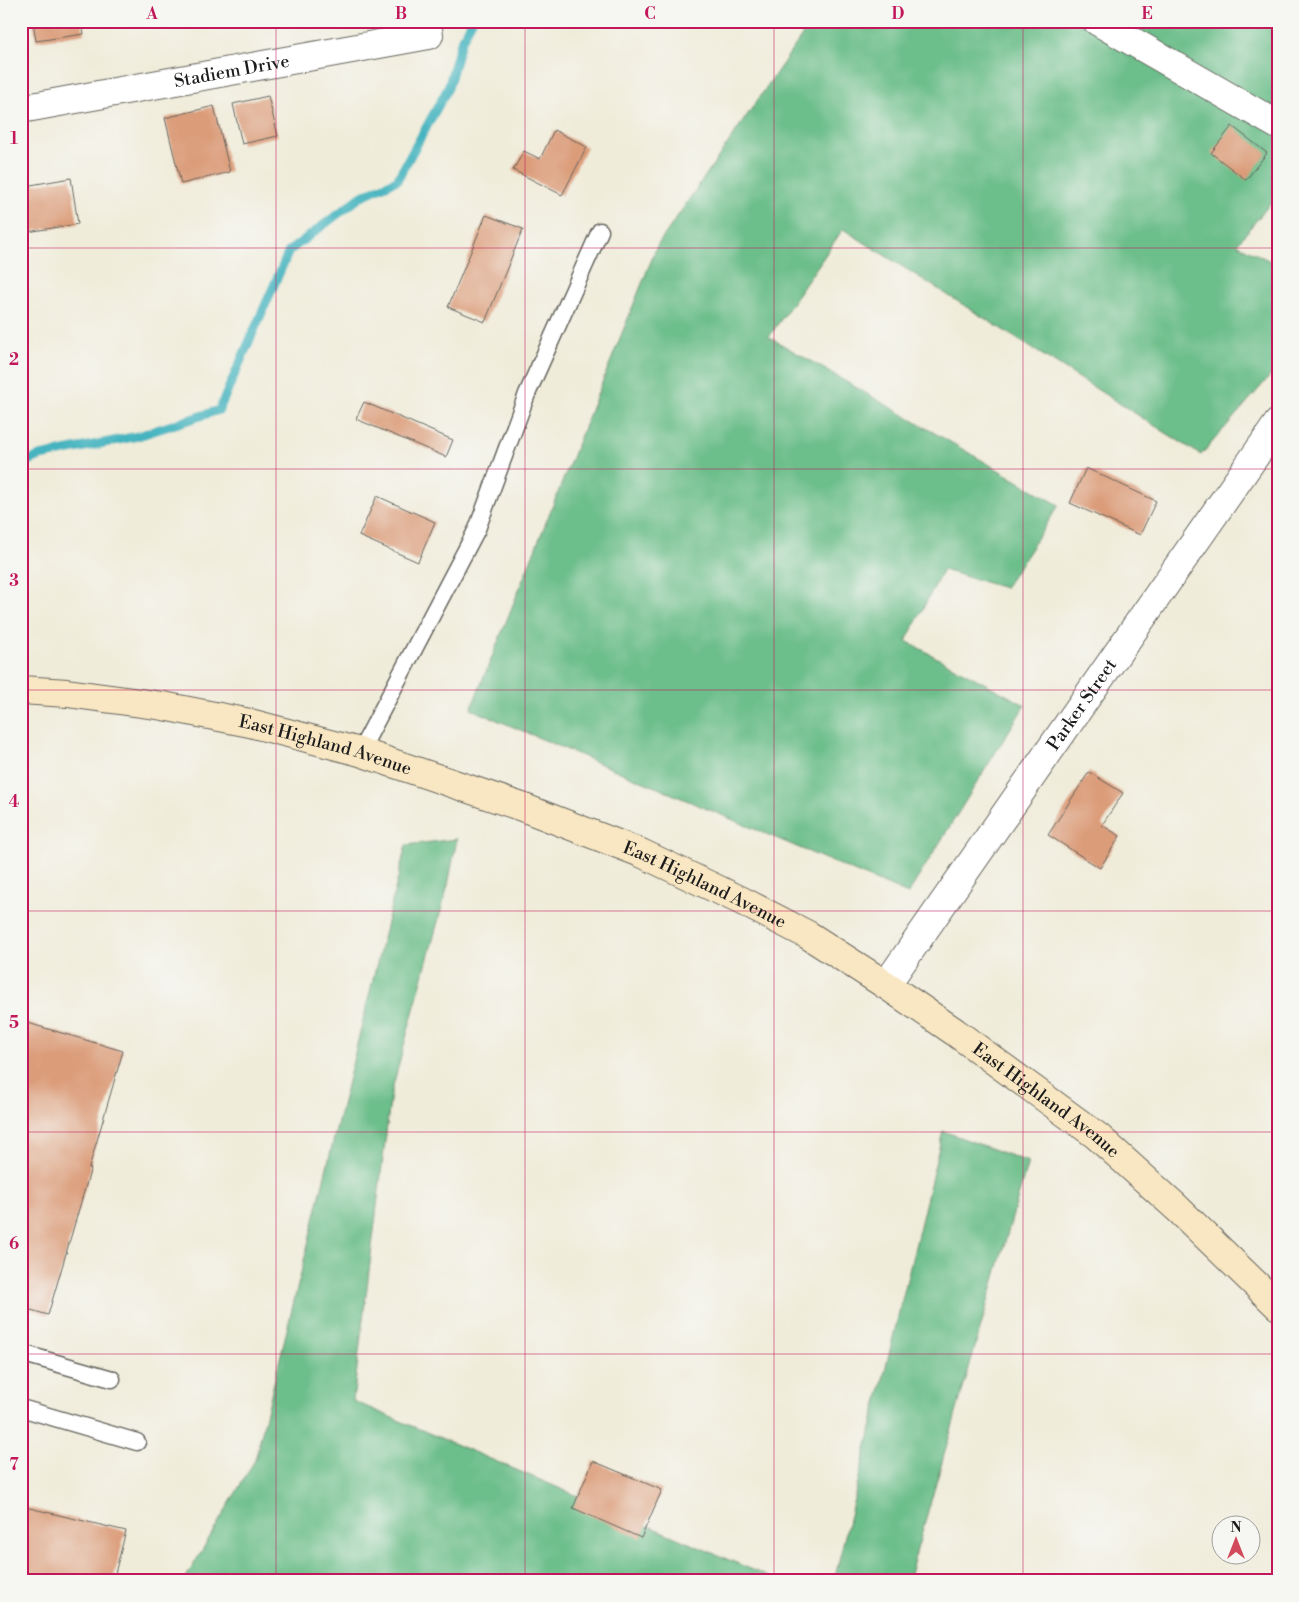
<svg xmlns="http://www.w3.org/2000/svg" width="1299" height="1602" viewBox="0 0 1299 1602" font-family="'Libre Bodoni',serif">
<rect width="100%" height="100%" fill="#f6f6f2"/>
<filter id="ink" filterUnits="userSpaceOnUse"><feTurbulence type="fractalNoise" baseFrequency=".02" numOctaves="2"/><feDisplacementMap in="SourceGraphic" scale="10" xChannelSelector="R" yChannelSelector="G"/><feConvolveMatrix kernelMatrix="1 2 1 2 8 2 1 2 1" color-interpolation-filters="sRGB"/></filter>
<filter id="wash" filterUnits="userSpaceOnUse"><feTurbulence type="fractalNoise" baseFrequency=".0096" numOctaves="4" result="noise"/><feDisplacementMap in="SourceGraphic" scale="20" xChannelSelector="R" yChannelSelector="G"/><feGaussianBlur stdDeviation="1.12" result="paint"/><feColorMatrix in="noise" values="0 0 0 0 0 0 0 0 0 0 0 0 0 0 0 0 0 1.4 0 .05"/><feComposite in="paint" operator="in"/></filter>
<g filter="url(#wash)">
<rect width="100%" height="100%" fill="#f0ecda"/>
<path fill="#6cbe8a" stroke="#446d53" d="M812,21H1278V194L1237,244L1278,265V367L1201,455L843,229L769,337L1059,505L1005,588L943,570L906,641L1025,705L908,894L471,709L657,246Z
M457,839L448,885L391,1093L353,1401L779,1581H184L255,1460L406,845Z
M943,1131L1028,1162L908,1581H834Z"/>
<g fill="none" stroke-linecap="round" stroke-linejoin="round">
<path stroke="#45b4bf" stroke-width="9" d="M21,464L40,456L138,436L219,410L289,251L362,196L397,180L448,88L461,42L472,21"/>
</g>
<g id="blocks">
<path fill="#db9c79" d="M33,21H82L84,34L36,41Z
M99,21H125V22L100,26Z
M268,96L278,136L242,144L233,104Z
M214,106L230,172L181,184L165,118Z
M1232,126L1267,153L1246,180L1211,153Z
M554,130L587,147L562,195L513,170L524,151L540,159Z
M23,175L25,186L71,178L78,224L21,233V176Z
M486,215L523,229L485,322L448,307Z
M364,402L453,440L446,457L356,419Z
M1086,468L1156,501L1140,535L1070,503Z
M377,496L435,522L418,562L359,536Z
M1089,772L1123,793L1102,825L1120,836L1100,868L1048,835Z
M21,1021L123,1051L89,1168H91L48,1315L21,1307Z
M593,1461L662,1490L641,1538L573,1508Z
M21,1506L126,1531L113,1581H21Z"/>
</g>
</g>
<g filter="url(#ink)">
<use href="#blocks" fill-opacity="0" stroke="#66655e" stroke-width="1"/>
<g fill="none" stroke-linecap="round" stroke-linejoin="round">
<defs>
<path id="lane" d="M360,752L477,529L527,394L600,231
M21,1353L112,1379
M21,1408L137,1442"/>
<g id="street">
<path d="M1097,21L1278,125"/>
<path id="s1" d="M21,109L429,35L426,21"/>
<path id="s2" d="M886,985L1278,423"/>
</g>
<g id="secondary">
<path id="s3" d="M21,690L67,693L163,706L250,723L360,752L522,807L641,853L742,901L808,935L886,985L955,1032L1097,1136L1177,1208L1278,1306"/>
</g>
</defs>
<use href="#lane" stroke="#66655e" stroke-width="19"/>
<use href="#street" stroke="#66655e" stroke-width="30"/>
<use href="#secondary" stroke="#66655e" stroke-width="30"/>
<use href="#lane" stroke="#fff" stroke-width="16"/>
<use href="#street" stroke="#fff" stroke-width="28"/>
<use href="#secondary" stroke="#f9e7c3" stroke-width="28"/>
</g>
</g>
<path fill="none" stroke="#c2185b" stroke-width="1" stroke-opacity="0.55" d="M276,21V1581M525,21V1581M774,21V1581M1023,21V1581M21,248H1278M21,469H1278M21,690H1278M21,911H1278M21,1132H1278M21,1354H1278"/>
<g text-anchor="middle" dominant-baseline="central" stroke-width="5" stroke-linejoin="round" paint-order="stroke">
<g font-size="18" fill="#1c1c1c" stroke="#f6f6f2">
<text stroke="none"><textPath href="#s1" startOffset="214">Stadiem Drive</textPath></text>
<text stroke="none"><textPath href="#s2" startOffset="342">Parker Street</textPath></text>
<text stroke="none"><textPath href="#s3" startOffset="310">East Highland Avenue</textPath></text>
<text stroke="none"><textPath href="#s3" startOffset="715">East Highland Avenue</textPath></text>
<text stroke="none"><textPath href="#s3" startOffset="1120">East Highland Avenue</textPath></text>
</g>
</g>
<rect width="1299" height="1602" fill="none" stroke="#f6f6f2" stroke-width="55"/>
<g transform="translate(1236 1540)"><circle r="24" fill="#f6f6f2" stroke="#9f9f9c"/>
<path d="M0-4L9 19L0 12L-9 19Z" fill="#d1495b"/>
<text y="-8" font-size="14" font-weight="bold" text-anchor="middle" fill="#1c1c1c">N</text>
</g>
<rect x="28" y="28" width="1244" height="1546" fill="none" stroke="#c2185b" stroke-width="2"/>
<g font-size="16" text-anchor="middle" font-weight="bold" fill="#c2185b">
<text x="152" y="19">A</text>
<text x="401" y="19">B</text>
<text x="650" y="19">C</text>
<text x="898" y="19">D</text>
<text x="1147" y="19">E</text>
<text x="14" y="144">1</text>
<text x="14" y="365">2</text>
<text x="14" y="586">3</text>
<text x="14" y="807">4</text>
<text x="14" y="1028">5</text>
<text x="14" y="1249">6</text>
<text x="14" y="1470">7</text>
</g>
</svg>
